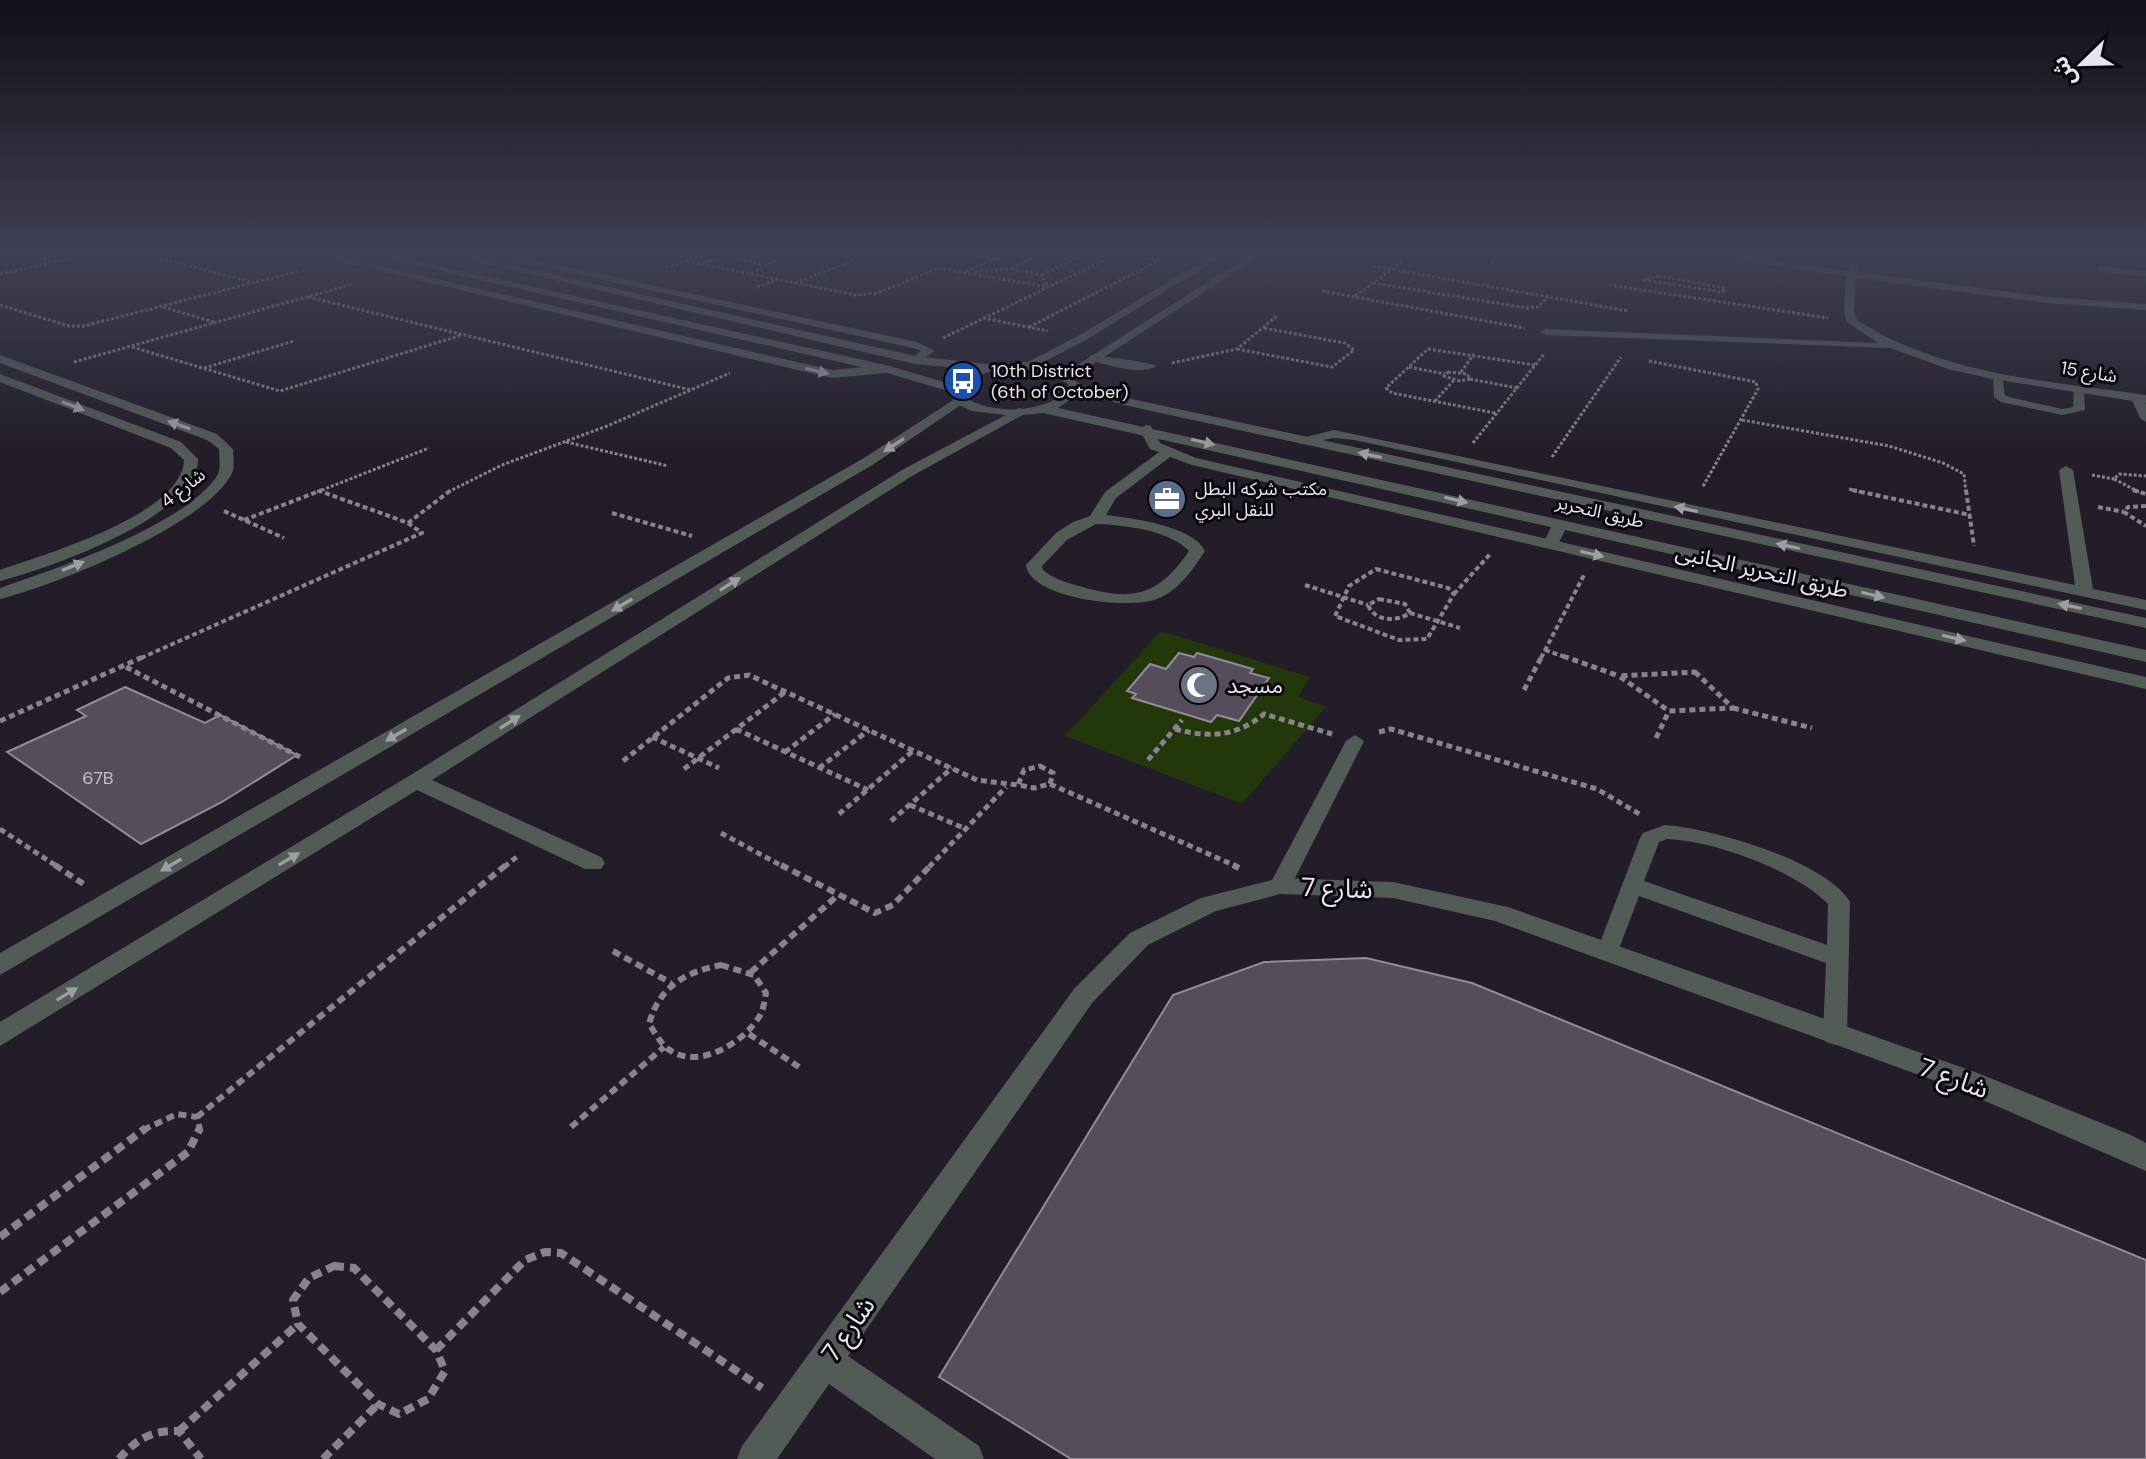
<svg xmlns="http://www.w3.org/2000/svg" width="2146" height="1459" viewBox="0 0 2146 1459" font-family="'DM Sans','Noto Sans Arabic',sans-serif">
<rect width="100%" height="100%" fill="#231c29"/>
<path fill="#23380a" d="M1161,631L1310,677L1298,697L1326,707L1242,804L1065,736Z"/>
<path fill="#554d5c" stroke="#938a9a" stroke-width="2" d="M1179,653L1194,657L1197,653L1253,669L1250,673L1269,678L1239,721L1217,715L1211,722L1132,698L1136,694L1127,691L1150,664L1166,669Z
M125,687L205,723L220,715L297,755L222,802L141,844L7,752L86,716L77,710Z
M1366,958L1472,983L2146,1260V1459H1071L939,1377L1173,995L1264,962Z"/>
<g fill="none" stroke-linecap="round" stroke-linejoin="round">
<path stroke="#89838e" stroke-width="3" stroke-dasharray="3 2" stroke-linecap="butt" d="M19,252L53,262
M136,252L251,282
M957,252L995,259
M1116,253L1161,260
M1041,254L1010,269L1042,275L1047,286
M1041,254L1074,259L1114,254
M29,255L41,252
M734,258L763,264
M687,261L855,295L878,293L938,268L1048,287
M704,262L748,252
M1491,262L1501,252
M1373,266L1628,311
M666,268L712,252
M966,271L1013,252
M975,272L1010,269
M751,273L793,252
M0,274L101,252
M1042,275L1073,260
M1658,276L1725,288L1723,292L1644,280Z
M795,283L876,252
M1373,283L1527,308L1538,307L1548,297
M1609,285L1828,318
M757,287L777,280
M1322,291L1525,328
M1355,296L1402,262
M308,297L691,390
M0,305L69,326H84L299,271
M163,307L214,322
M983,318L1048,331
M1029,327L1160,260
M943,338L1119,253
M132,347L280,391L462,335
M1237,349L1332,367L1354,350L1345,343L1263,328
M1649,361L1756,382L1758,389L1702,488
M74,362L353,284
M1172,363L1237,349L1278,315
M1409,367L1445,374
M204,368L294,341
M1448,372L1467,374L1470,379L1460,381L1444,376Z
M1461,372L1474,354
M1470,379L1517,388
M1435,401L1454,380
M1495,413L1392,393L1386,388L1428,349L1535,365
M1742,420L1889,446L1943,463L1964,474L1966,492
M566,442L668,466
M1473,443L1544,354
M1552,457L1621,357
M2092,475L2114,479
M1849,489L1861,492
M317,492L429,448
M448,492L502,465L607,426L730,373
M2139,492L2114,479L2119,474L2146,476"/>
<path stroke="#89838e" stroke-width="4" stroke-dasharray="5 3" stroke-linecap="butt" d="M1852,490L1970,515
M1966,490L1974,546
M2133,490L2146,494
M2146,506L2128,507L2124,512L2146,526
M2098,507L2124,512
M224,511L284,538
M612,513L692,536
M244,520L322,490
M408,523L451,490
M1376,569L1448,588L1454,594L1427,639L1399,640L1335,616L1349,586Z
M1305,585L1368,605
M1454,594L1491,553
M1379,599L1405,604L1410,613C1396,622 1375,622 1368,605Z
M1410,613L1460,628
M1545,650L1568,658
M141,658L422,533L408,523L320,491
M1541,658L1585,573"/>
<path stroke="#89838e" stroke-width="5" stroke-dasharray="6 4" stroke-linecap="butt" d="M1563,656L1619,676
M126,667L302,758
M1695,672L1733,708L1669,711L1619,676Z
M1524,690L1542,656
M1733,708L1812,728
M0,721L145,656
M736,729L868,790
M1175,729C1209,738 1236,737 1264,714L1332,734
M1379,732L1391,729L1597,789L1641,815
M652,737L719,768
M1656,738L1669,711
M785,752L835,714
M1148,760L1182,720
M623,761L728,678L749,675L977,780L1018,785
M1040,766L1053,773L1050,784L1034,788L1018,785L1024,770Z
M819,768L869,730
M684,769L785,692
M1050,784L1238,867
M910,805L966,829
M839,814L914,750
M891,821L952,768
M0,829L58,867
M721,833L784,867
M504,867L518,856
M929,867L1006,787"/>
<path stroke="#89838e" stroke-width="6" stroke-dasharray="8 5" stroke-linecap="butt" d="M55,865L85,885
M781,865L875,913L893,905L931,865
M1233,865L1239,868
M613,951L671,983
M721,965L754,975L766,993C764,1001 764,1010 759,1017C743,1043 698,1071 668,1049C661,1044 654,1031 649,1024C659,987 685,972 721,965Z
M751,972L837,896
M749,1034L799,1067
M197,1117L506,865
M571,1127L664,1047
M143,1130L177,1114L197,1117L200,1130"/>
<path stroke="#89838e" stroke-width="8" stroke-dasharray="10 6" stroke-linecap="butt" d="M0,1237L146,1128
M334,1266L354,1268L436,1350L445,1371L428,1399L399,1414L378,1404L298,1324L293,1300L309,1278Z
M0,1292L188,1152L200,1128
M436,1350L525,1260L545,1252L561,1253L762,1388
M179,1431L298,1324
M119,1459C136,1439 152,1430 179,1431L201,1459
M323,1459L378,1404"/>
<path fill="#535b57" fill-rule="evenodd" d="M2100,266L2146,271V277L2097,271Z
M1093,355C1105,357 1151,362 1157,366C1140,376 1109,365 1089,360V356Z
M1993,373L2002,375L2005,395L2009,397L2062,409L2073,407L2074,389L2084,387L2085,410L2062,415L2001,402L1994,397Z
M2133,396L2143,398L2146,405V422L2140,418L2131,398Z
M1355,735L1364,741L1291,886L1287,891H1273L1269,886L1346,741Z
M1665,825C1710,828 1826,861 1850,902L1847,1035L1844,1042L1835,1045L1826,1042L1823,1035L1826,963L1639,896L1615,959L1607,961L1599,959L1596,953L1640,838L1643,833ZM1667,839C1715,841 1794,870 1828,904L1827,945L1644,881L1659,842Z"/>
<path fill="#535b57" fill-rule="evenodd" d="M300,252H318L832,370L886,365L892,369L886,373L832,378Z
M477,252H496L917,342L935,351L915,364L909,360L921,351L913,348Z
M1218,252H1229L1086,340L1030,369L1020,366L1078,336Z
M1255,252H1266L1070,379L1060,376Z
M1681,252H1709L1847,271L1852,264L1857,267V272L2047,297L2146,304V310L2047,303L1856,278L1854,311L1857,320C1943,375 2047,381 2146,395V403L1992,379L1948,369L1890,348L1546,335L1540,332L1546,329L1878,343L1847,322L1844,311L1846,276Z
M0,355L217,434L233,449C233,456 235,467 232,473C208,524 54,586 0,599V588C55,569 189,524 218,474C221,467 219,457 219,449L207,440L0,363Z
M0,374L181,442L198,459C198,516 48,569 0,581V570C45,554 182,515 184,460L171,448L0,382Z
M958,397L964,401L962,404L874,464L0,975V953L864,458Z
M1019,408L1030,411L912,476L432,780L601,857L605,863L601,869H585L417,790L0,1046V1022L409,776L902,470Z
M1146,425L1151,426L1160,443L1196,458L2146,677V689L1192,465L1170,457L1116,498L1106,515C1131,518 1194,526 1205,551C1192,571 1179,590 1157,599C1130,610 1030,599 1026,565L1056,533L1073,522L1090,516L1105,492L1159,452L1150,449L1139,429ZM1096,524C1124,525 1169,530 1189,551C1159,595 1133,602 1083,587C1068,583 1055,580 1043,570L1042,566L1067,540Z
M1334,430L2075,585L2059,470L2066,466L2073,470L2093,589L2146,600V610L1354,440L1334,438L1301,444L1294,440Z
M1280,878L1393,882L1508,907L1975,1072L2131,1135L2146,1143V1171L1955,1088L1495,921L1393,898L1280,894L1216,911L1148,945L1092,1003L848,1356L979,1446L984,1459H935L829,1384L777,1459H737L742,1446L1074,989L1130,933L1201,898Z"/>
<path fill="#535b57" fill-rule="evenodd" d="M358,252H376L886,365L947,383L968,369L915,364L435,252H453L915,356L987,364L1026,362L1058,368L1080,384L1127,398L2146,618V628L1124,405L1081,392L1058,408L2146,650V662L1565,530L1557,547L1551,549L1543,544L1551,527L1043,413L1013,416L972,411L957,404L945,390L883,372ZM997,370C1023,368 1047,370 1068,384L1069,390C1041,415 986,416 957,392L959,384L974,376Z"/>
</g>
<defs><path id="oneway-solid" d="M-6-.8H1V-3.2L6.5 0L1 3.2V.8H-6Z" transform="scale(2)"/></defs>
<g fill="#9e9fa2">
<use href="#oneway-solid" transform="translate(817 371) rotate(13)"/>
<use href="#oneway-solid" transform="translate(73 406) rotate(21)"/>
<use href="#oneway-solid" transform="translate(179 425) rotate(-160)"/>
<use href="#oneway-solid" transform="translate(1203 442) rotate(13)"/>
<use href="#oneway-solid" transform="translate(894 445) rotate(147)"/>
<use href="#oneway-solid" transform="translate(1370 455) rotate(-168)"/>
<use href="#oneway-solid" transform="translate(1456 500) rotate(13)"/>
<use href="#oneway-solid" transform="translate(1686 509) rotate(-168)"/>
<use href="#oneway-solid" transform="translate(1788 546) rotate(-168)"/>
<use href="#oneway-solid" transform="translate(1592 554) rotate(13)"/>
<use href="#oneway-solid" transform="translate(73 566) rotate(-22)"/>
<use href="#oneway-solid" transform="translate(730 584) rotate(-32)"/>
<use href="#oneway-solid" transform="translate(1873 595) rotate(13)"/>
<use href="#oneway-solid" transform="translate(622 605) rotate(150)"/>
<use href="#oneway-solid" transform="translate(2070 606) rotate(-168)"/>
<use href="#oneway-solid" transform="translate(1954 638) rotate(13)"/>
<use href="#oneway-solid" transform="translate(510 722) rotate(-32)"/>
<use href="#oneway-solid" transform="translate(396 735) rotate(150)"/>
<use href="#oneway-solid" transform="translate(289 859) rotate(-31)"/>
<use href="#oneway-solid" transform="translate(171 865) rotate(150)"/>
<use href="#oneway-solid" transform="translate(67 994) rotate(-31)"/>
</g>
<linearGradient id="sky" x2="0" y2="1"><stop stop-color="#130f17"/><stop offset="0.55" stop-color="#3f4054"/><stop offset="1" stop-color="#3f4054" stop-opacity="0"/></linearGradient>
<rect width="2146" height="457" fill="url(#sky)"/>
<defs>
<symbol id="bus-disc" viewBox="-11 -11 22 22"><circle r="9.5" fill="#1a4fb4" stroke="#0b080d"/><path d="M-5-6H5V4H4V6H2V4H-2V6H-4V4H-5ZM-3.5-4V0h7V-4ZM-3.5 1.2v1.5H-2V1.2ZM2 1.2v1.5H3.5V1.2Z" fill="#fff"/></symbol>
<symbol id="office-disc" viewBox="-11 -11 22 22"><circle r="9.5" fill="#5c6f8a" stroke="#0b080d"/><path d="M-6-3h4V-5.5h4V-3h4V5H-6ZM-1-4.5V-3h2v-1.5ZM-6 0V1H6V0Z" fill="#fff"/></symbol>
<symbol id="mosque-disc" viewBox="-11 -11 22 22"><circle r="9.5" fill="#6b7280" stroke="#0b080d"/><path d="M3.5-4.9A6 6 0 1 0 3.5 4.9A5 5 0 1 1 3.5-4.9Z" fill="#fff"/></symbol>
</defs>
<g fill-rule="evenodd">
<use href="#bus-disc" x="941" y="359" width="44" height="44"/>
<use href="#office-disc" x="1145" y="477" width="44" height="44"/>
<use href="#mosque-disc" x="1177" y="663" width="44" height="44"/>
</g>
<g text-anchor="middle" dominant-baseline="central" stroke-width="6" stroke-linejoin="round" paint-order="stroke">
<g font-size="18" fill="#e8e3ec" stroke="#0b080d" text-anchor="start">
<text x="991" y="371">10th District<tspan x="991" dy="21">(6th of October)</tspan></text>
<text x="1195" y="489">مكتب شركه البطل<tspan x="1195" dy="21">للنقل البري</tspan></text>
</g>
<g font-size="18" fill="#e8e3ec" stroke="#0b080d">
<text transform="translate(2089 372) rotate(9)">شارع 15</text>
<text transform="translate(183 488) rotate(-38)">شارع 4</text>
<text transform="translate(1600 512) rotate(13)">طريق التحرير</text>
</g>
<g font-size="18" fill="#c3bec8">
<text x="98" y="778">67B</text>
</g>
<g font-size="22" fill="#e8e3ec" stroke="#0b080d">
<text transform="translate(1762 571) rotate(13)">طريق التحرير الجانبى</text>
</g>
<g font-size="22" fill="#e8e3ec" stroke="#0b080d" text-anchor="start">
<text x="1227" y="685">مسجد</text>
</g>
<g font-size="26" fill="#e8e3ec" stroke="#0b080d">
<text transform="translate(1337 888) rotate(2)">شارع 7</text>
<text transform="translate(1954 1078) rotate(20)">شارع 7</text>
<text transform="translate(848 1329) rotate(-55)">شارع 7</text>
</g>
</g>
<g transform="translate(2082 64) rotate(247)" stroke="#0b080d" stroke-width="6" paint-order="stroke">
<path d="M0-6L14 30L0 20L-14 30Z" fill="#e8e3ec"/>
<text y="-12" font-size="22" font-weight="bold" text-anchor="middle" fill="#e8e3ec">ش</text>
</g>
</svg>
